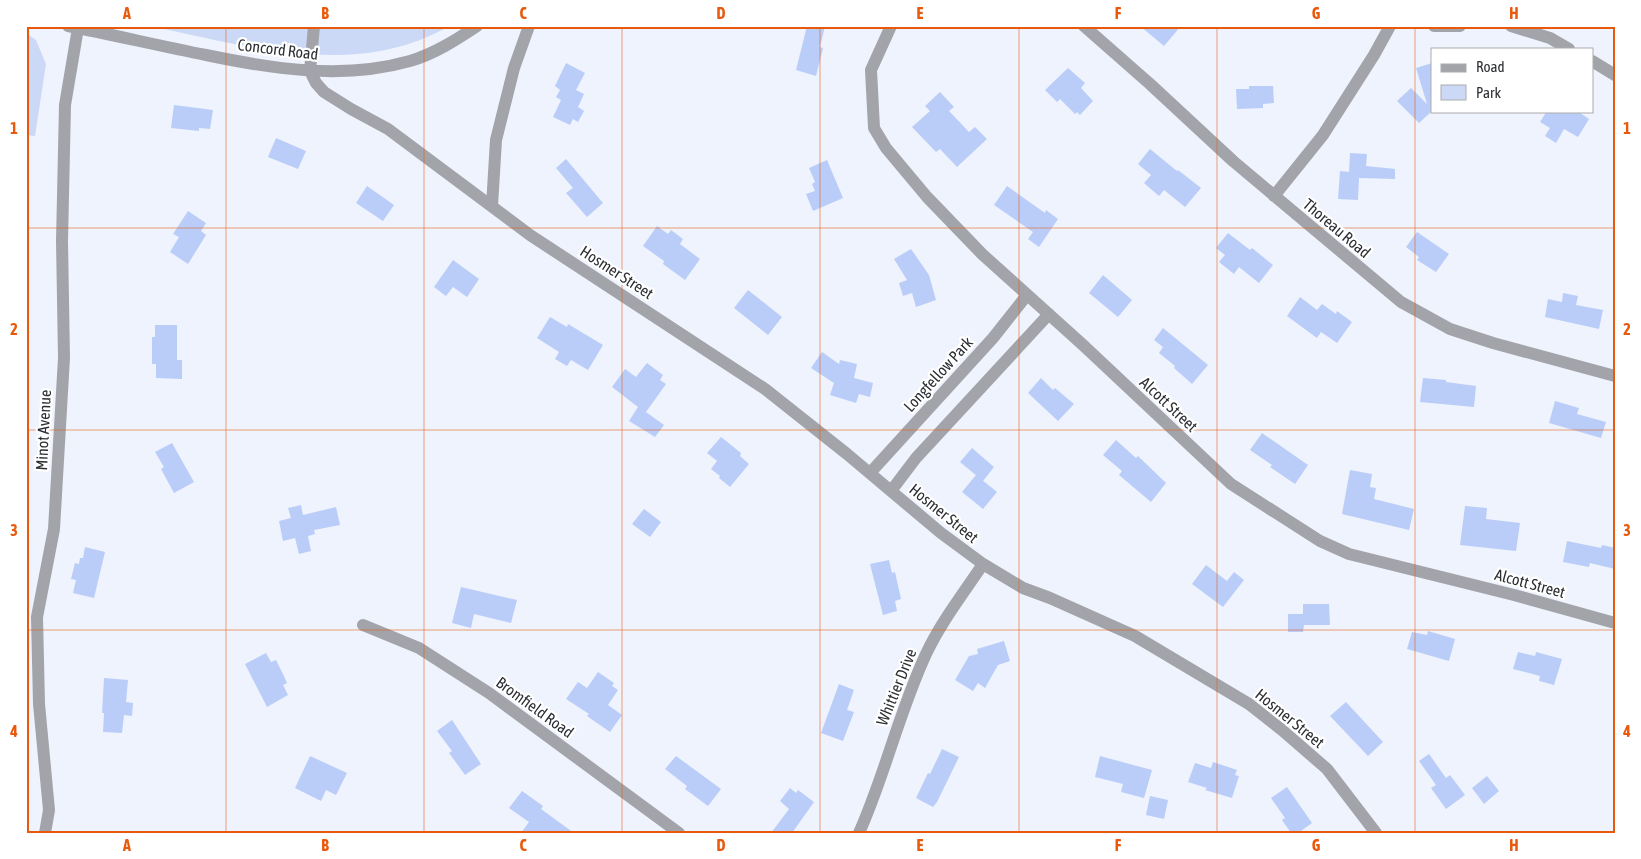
<svg xmlns="http://www.w3.org/2000/svg" width="1641" height="859" viewBox="0 0 1641 859" font-family="'Asap Condensed',sans-serif">
<rect width="100%" height="100%" fill="#eef3fd"/>
<path fill="#ccd9f6" d="M150,26H449C356,80 247,46 150,26Z
M26,33L36,40L46,64L35,136L26,135Z"/>
<path fill="#bacdf9" d="M807,26H825L820,47L823,48L816,76L796,70Z
M1140,26H1181L1164,46Z
M566,63L585,73L576,90L584,94L578,107L584,111L578,122L573,119L570,125L553,117L561,100L556,97L560,90L555,86Z
M1432,63V111L1419,123L1397,101L1411,88L1427,104L1416,68Z
M1068,68L1085,83L1081,88L1093,101L1080,115L1077,112L1075,114L1060,99L1057,102L1045,90Z
M1249,86H1273L1274,103L1263,104V108L1237,109L1236,89H1249Z
M940,92L954,107L949,111L969,132L975,127L987,139L957,167L940,149L936,152L912,127L930,111L925,106Z
M174,105L213,110L210,129L199,128V131L171,128Z
M1547,111H1577L1589,119L1578,137L1564,129L1556,143L1545,136L1550,128L1540,122Z
M276,138L306,151L298,169L268,157Z
M1150,149L1177,171L1178,170L1201,188L1185,207L1164,190L1159,196L1144,183L1151,175L1138,164Z
M1350,153L1367,154L1366,166L1395,169V179L1359,178L1358,200L1338,199L1340,171L1349,172Z
M566,159L603,203L587,217L566,193L573,188L556,168Z
M827,160L843,198L813,211L806,194L815,191L812,184L815,182L809,168Z
M367,186L394,205L383,221L356,203Z
M1007,186L1045,213L1046,210L1058,219L1039,247L1028,239L1033,232L994,205Z
M188,211L206,223L201,231L206,235L188,264L170,252L179,237L173,234Z
M657,226L668,234L671,230L683,239L680,244L700,259L685,280L663,264L664,261L643,246Z
M1417,232L1449,254L1436,272L1417,260L1419,257L1406,247Z
M1228,233L1250,250L1252,248L1273,265L1259,283L1239,267L1234,274L1219,262L1225,255L1216,248Z
M911,249L929,275L936,300L916,307L912,293L903,296L899,283L907,280L894,259Z
M453,260L479,279L467,297L453,287L446,296L434,287Z
M1103,275L1132,300L1118,317L1089,293Z
M748,290L782,317L768,335L734,308Z
M1563,293L1578,296L1576,305L1603,310L1599,329L1545,317L1548,299L1562,302Z
M1300,297L1317,310L1322,304L1336,314L1337,311L1352,322L1337,343L1321,332L1317,338L1287,316Z
M550,317L567,327L568,324L603,345L588,370L571,360L567,366L555,359L559,352L537,338Z
M155,325H177V360H182V379L156,378V364H152V337H155Z
M1163,328L1208,365L1192,384L1174,368L1175,366L1159,353L1163,347L1154,340Z
M822,352L839,364L840,360L857,364L854,378L873,383L870,397L859,394L856,403L830,395L834,383L811,368Z
M647,363L663,375L660,380L666,384L646,412L664,425L655,437L629,421L638,407L612,387L625,369L636,377Z
M1041,378L1053,390L1055,388L1074,404L1058,421L1028,393Z
M1423,378L1446,380V382L1476,386L1474,407L1420,402Z
M1555,401L1579,408L1577,414L1606,422L1601,438L1549,423Z
M1262,433L1308,465L1295,484L1270,467L1272,465L1250,450Z
M721,437L741,453L740,456L749,464L730,487L719,478L720,476L711,469L717,461L707,453Z
M1116,440L1136,458L1138,456L1166,483L1151,502L1119,475L1122,471L1103,455Z
M172,443L194,482L174,493L161,469L164,467L155,452Z
M972,448L994,467L983,481L960,462Z
M1350,470L1372,474L1370,487L1376,488L1374,499L1414,509L1409,530L1342,514Z
M976,475L997,492L983,509L962,492Z
M301,505L303,515L336,507L340,525L314,530L315,534L308,536L311,551L299,554L295,538L283,541L279,521L291,518L288,508Z
M1465,506L1487,508L1486,519L1520,523L1516,551L1460,545Z
M644,509L661,522L650,537L632,524Z
M1567,541L1601,548L1602,545L1615,548V569L1590,563L1589,567L1563,562Z
M85,547L105,552L94,598L73,593L76,580L71,579L75,563L79,564L80,558H83Z
M889,560L892,573L895,572L901,599L895,601L897,611L883,615L870,564Z
M1206,565L1227,581L1234,572L1244,580L1223,607L1192,584Z
M461,587L517,600L511,623L474,614L471,628L452,623Z
M1303,604H1329L1330,625H1304L1303,632H1288V614H1303Z
M1428,631L1455,639L1449,661L1407,649L1412,632L1427,635Z
M1004,641L1010,661L998,665L985,688L978,683L973,691L955,680L969,656L978,654L977,649Z
M1518,652L1535,656L1536,652L1562,659L1554,685L1539,681L1540,676L1513,669Z
M266,653L271,662L276,660L283,674L287,683L283,685L288,695L267,707L245,664Z
M598,672L614,683L612,686L618,690L608,705L622,715L610,732L587,716L589,714L566,699L578,682L587,688Z
M104,678L128,680L126,702L133,703L132,716L124,715L122,733L103,732L104,713H102Z
M839,684L854,690L847,710L854,712L843,741L821,733Z
M1346,702L1383,742L1368,756L1330,716Z
M452,720L481,764L465,775L449,753L452,751L437,731Z
M942,749L959,757L937,802L933,807L916,798L928,773L930,774Z
M1429,754L1446,778L1450,775L1465,795L1446,809L1431,788L1436,785L1419,761Z
M310,756L347,773L336,795L326,790L321,801L295,788Z
M676,756L721,789L708,806L685,789L687,786L665,769Z
M1100,756L1152,770L1144,798L1121,792L1123,784L1095,777Z
M1213,762L1237,770L1235,775L1239,776L1232,798L1205,790L1207,788L1188,782L1195,763L1211,768Z
M1487,776L1499,791L1484,804L1472,788Z
M1287,787L1312,823L1298,833H1291L1282,820L1285,818L1271,798Z
M790,788L796,793L798,790L814,802L792,833H771L789,809L780,801Z
M522,791L543,806L541,809L574,833H521L529,822L509,808Z
M1150,796L1168,800L1164,819L1146,815Z"/>
<g fill="none" stroke-linecap="round" stroke-linejoin="round">
<path stroke="#a2a4aa" stroke-width="12" d="M68,26C114,35 160,46 206,55C273,69 343,80 410,61C434,54 456,40 477,26
M314,26L310,71L316,83L324,92L351,109L388,129L530,235L765,389L847,454L941,533L983,564L1023,588L1050,598L1135,636L1249,704L1282,730L1327,769L1376,833
M891,26L871,70L874,128L886,148L927,197L982,254L1083,345L1231,484L1320,541L1349,554L1514,595L1615,623
M1084,26L1150,84L1233,161L1401,302L1450,329L1493,343L1615,376
M1434,26H1460
M1511,26L1550,38L1569,49
M1592,61L1615,75
M1274,196L1323,135L1374,55L1390,26
M492,206L496,140L514,68L529,26
M870,473L993,338L1027,295
M891,491L916,458L1049,314
M363,625L419,648L489,693L679,833
M45,833L49,810L39,704L37,617L54,529L64,358L62,241L65,105L78,28
M859,833C885,775 899,712 926,654C941,622 963,594 983,564"/>
</g>
<path fill="none" stroke="#e8590c" stroke-width="1" stroke-opacity="0.55" d="M226,26V833M424,26V833M622,26V833M820,26V833M1019,26V833M1217,26V833M1415,26V833M26,228H1615M26,430H1615M26,630H1615"/>
<g text-anchor="middle" dominant-baseline="central" stroke-width="4.5" stroke-linejoin="round" paint-order="stroke">
<g font-size="16" fill="#2c2e33" stroke="#fff">
<text transform="translate(278 49) rotate(7)">Concord Road</text>
<text transform="translate(1337 228) rotate(40)">Thoreau Road</text>
<text transform="translate(617 272) rotate(33)">Hosmer Street</text>
<text transform="translate(938 374) rotate(-48)">Longfellow Park</text>
<text transform="translate(1169 404) rotate(43)">Alcott Street</text>
<text transform="translate(43 430) rotate(-87)">Minot Avenue</text>
<text transform="translate(944 513) rotate(39)">Hosmer Street</text>
<text transform="translate(1530 583) rotate(15)">Alcott Street</text>
<text transform="translate(896 687) rotate(-68)">Whittier Drive</text>
<text transform="translate(535 707) rotate(36)">Bromfield Road</text>
<text transform="translate(1290 718) rotate(39)">Hosmer Street</text>
</g>
</g>
<rect width="1641" height="859" fill="none" stroke="#ffffff" stroke-width="55"/>
<rect x="1431" y="48" width="162" height="65" fill="#ffffff" stroke="#ababad"/>
<rect x="1441" y="64" width="25" height="8" fill="#a2a4aa" stroke="#ababad"/>
<text x="1476" y="72" font-size="15" fill="#2c2e33">Road</text>
<rect x="1441" y="85" width="25" height="15" fill="#ccd9f6" stroke="#ababad"/>
<text x="1476" y="98" font-size="15" fill="#2c2e33">Park</text>
<rect x="28" y="28" width="1586" height="804" fill="none" stroke="#e8590c" stroke-width="2"/>
<g font-size="16" text-anchor="middle" font-weight="bold" fill="#e8590c">
<text x="127" y="19">A</text>
<text x="325" y="19">B</text>
<text x="523" y="19">C</text>
<text x="721" y="19">D</text>
<text x="920" y="19">E</text>
<text x="1118" y="19">F</text>
<text x="1316" y="19">G</text>
<text x="1514" y="19">H</text>
<text x="14" y="134">1</text>
<text x="1627" y="134">1</text>
<text x="14" y="335">2</text>
<text x="1627" y="335">2</text>
<text x="14" y="536">3</text>
<text x="1627" y="536">3</text>
<text x="14" y="737">4</text>
<text x="1627" y="737">4</text>
<text x="127" y="851">A</text>
<text x="325" y="851">B</text>
<text x="523" y="851">C</text>
<text x="721" y="851">D</text>
<text x="920" y="851">E</text>
<text x="1118" y="851">F</text>
<text x="1316" y="851">G</text>
<text x="1514" y="851">H</text>
</g>
</svg>
